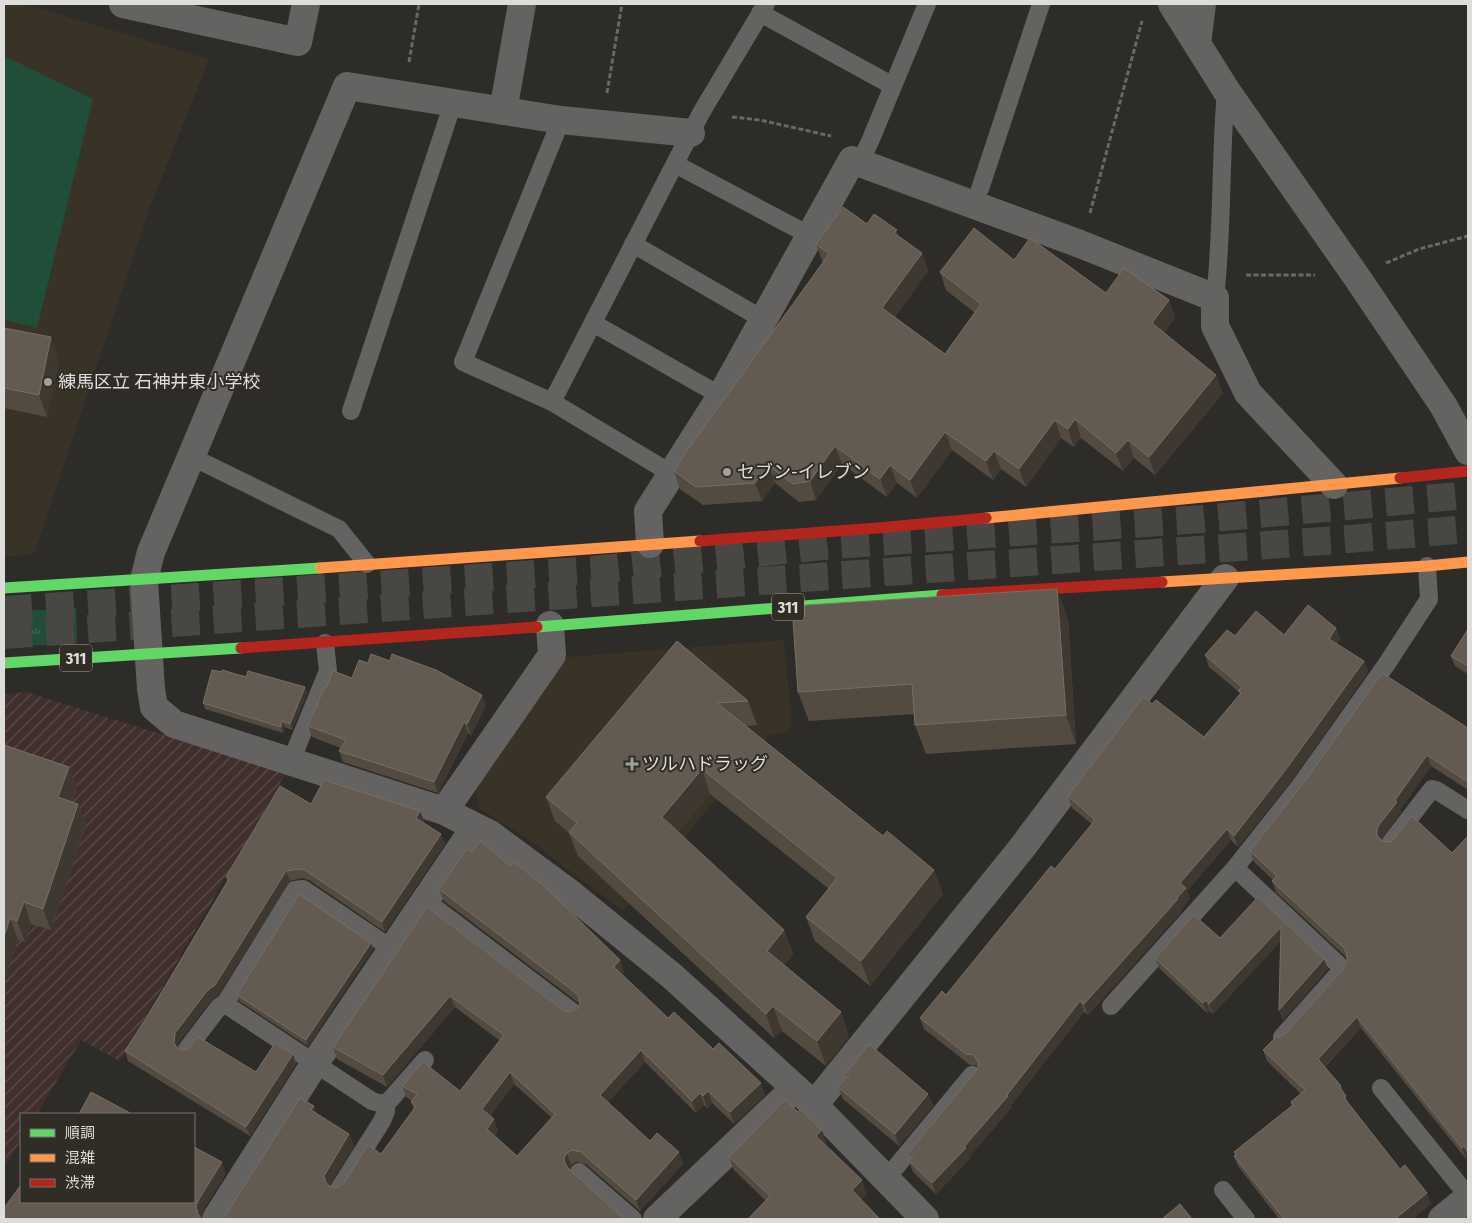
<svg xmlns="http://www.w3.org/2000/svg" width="1472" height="1223" viewBox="0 0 1472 1223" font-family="'Fira Sans Condensed','Noto Sans JP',sans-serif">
<defs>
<pattern id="industrial-furrows" width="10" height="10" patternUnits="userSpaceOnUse" patternTransform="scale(1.25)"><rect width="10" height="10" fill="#402f2c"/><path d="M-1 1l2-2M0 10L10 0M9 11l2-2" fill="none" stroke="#5b4d4a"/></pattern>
<pattern id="grass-tufts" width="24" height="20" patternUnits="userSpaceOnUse" patternTransform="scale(1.25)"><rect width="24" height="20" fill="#214e39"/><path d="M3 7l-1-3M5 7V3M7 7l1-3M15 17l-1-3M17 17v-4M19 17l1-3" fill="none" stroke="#416755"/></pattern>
</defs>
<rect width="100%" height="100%" fill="#2e2c28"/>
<path fill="#383227" d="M4,4H25L209,59L149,209L34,554L4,557Z
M784,640L792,725L784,733L770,735L623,911L529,840L479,808L475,790L567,657Z"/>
<path fill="url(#industrial-furrows)" d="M26,692L286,773L120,1061L81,1040L37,1114H21V1140L4,1169V694Z"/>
<path fill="url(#grass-tufts)" d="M76,608L77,643L4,647V612Z"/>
<path fill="#214e39" d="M4,56L93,99L37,328L4,320Z"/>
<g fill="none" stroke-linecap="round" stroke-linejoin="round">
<path stroke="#494743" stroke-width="28" stroke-dasharray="28 14" stroke-linecap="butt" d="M4,610L593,570L833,545L1202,519L1468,495
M4,635L1337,540L1468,529"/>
<path stroke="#6a6867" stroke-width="3" stroke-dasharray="5 2.5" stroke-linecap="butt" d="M409,62L419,4
M607,93L622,4
M732,117L760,120L831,136
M1090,213L1142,21
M1386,263L1419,249L1468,236
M1246,275H1315"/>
<path stroke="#646362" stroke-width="18" d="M760,13L893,86
M561,120L463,362L552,402L672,474
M860,163L871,139L927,4
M675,164L809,235
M980,189L1041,4
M633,244L764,320
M1215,298C1223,229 1220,159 1226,90
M593,323L721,396
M552,402L701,113L766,4
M351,411L453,103
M190,456L339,529L367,564
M291,761L328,671L325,643
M1391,842L1432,789L1436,790L1468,810
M1235,868L1341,967L1339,973L1282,1037
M426,901L574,1013
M392,949L303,889L295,890L226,1002L228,1006L372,1101L382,1104L389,1101L425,1060
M1111,1006L1235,868L1300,786L1386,665L1429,599L1427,566
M187,1049L219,1007L226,1002
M1381,1088L1468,1196
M579,1172L633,1219
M886,1179L972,1075
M339,1189L382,1121L386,1111V1102
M1223,1190L1246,1219"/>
<path stroke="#646362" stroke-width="28" d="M123,4L298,42L306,4
M1172,4L1226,90L1356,276L1443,405L1468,451
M1197,44L1202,4
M503,111L522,4
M691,133L561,120L347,86L151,552L144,580L151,689L154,707L174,724L444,811L490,834L571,894L672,976L814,1105L925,1219
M650,544L648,511L721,396L852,160L1080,244L1215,298V326L1248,393L1334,485
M444,811L552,655L550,625
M814,1105L1021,849L1225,578
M216,1219L315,1063L475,827
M657,1219L795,1088
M1442,1219L1468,1198"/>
<path stroke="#63d668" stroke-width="11" d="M4,588L320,568
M537,627L942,595
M4,663L241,648"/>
<path stroke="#ff974d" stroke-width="11" d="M986,518L1400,478
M320,568L700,541
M1162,582L1427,566L1468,562"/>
<path stroke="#b3261e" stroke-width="11" d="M1400,478L1468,471
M700,541L878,528L986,518
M942,595L1162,582
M241,648L537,627"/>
</g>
<path fill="#544b40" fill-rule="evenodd" d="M867,224L899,237L922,253L928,271L895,317L945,354L975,313L946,290L940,272L1014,260L1106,293L1169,300L1175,318L1164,333L1223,393L1155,475L1134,458L1123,471L1081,438L1074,447L1061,438L1026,487L1001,469L993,480L952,450L917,498L897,483L887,497L842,464L816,500L799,502L775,483L762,501L703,505L680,489L674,471L823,263L816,244Z
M4,328L59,359L47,417L4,408Z
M1068,618L1076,744L926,754L915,725L914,714L809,721L798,692Z
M1336,628L1340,639L1337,644L1364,661L1368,672L1292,780L1238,847L1231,840L1187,891L1190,899L1182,908V911L1088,1015L1084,1012L1011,1105L1012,1107L969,1157L970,1159L936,1194L913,1172L909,1161L912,1157L910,1151L976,1071L978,1066L970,1065L924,1029L920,1018L946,995L1055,869L1092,824L1072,808L1068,796L1152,704L1204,737L1240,694L1239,692L1209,667L1205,655L1235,636L1284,635Z
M1468,629V674L1455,666L1451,656Z
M677,641L748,701L757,725L746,726L883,836L934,870L943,894L870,986L815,941L806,917L829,889L710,794L678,832L784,930L793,954L784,965L841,1012L849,1036L826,1066L782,1031L774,1038L578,856L569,833L555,821L546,797Z
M390,661L486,706L471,735L468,733L438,793L343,762L339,751L341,748L312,737L308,726L326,688L352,678L368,663Z
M222,672L305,687L307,693L292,730L285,727L283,733L205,709L203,703Z
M1468,728V790L1431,766L1400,810L1401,812L1383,836L1381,840L1385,842L1452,853L1468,836V1157L1466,1159L1361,1028L1325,1067L1341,1086L1348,1102L1400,1169L1427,1193L1431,1204L1412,1219H1279L1238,1166L1234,1156L1235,1154L1234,1152L1292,1106L1291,1102L1301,1094L1267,1061L1263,1050L1286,1033L1343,969L1347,958L1276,892L1272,881L1273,880L1254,862L1250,851Z
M4,745L69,767L77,788L72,802L78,804L86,825L51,930L31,924L25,942L18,940L4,981Z
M311,804L424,821L423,822L445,844L385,932L309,880L302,878L290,881L218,995L211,1001L178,1043V1048L256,1072L293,1054L296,1064L250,1136L128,1061L125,1051L148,1015L227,881L226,877Z
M439,889L620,960L624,972L622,974L668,1018L713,1049L765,1095L734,1124L712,1103L707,1108L704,1105L696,1113L645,1062L608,1102L650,1141L683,1164L640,1211L586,1164L576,1162L571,1165L569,1169L225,1216L316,1114L349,1134L354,1146L329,1186L335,1188L340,1186L381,1154L414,1110L411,1102L412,1101L406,1097L402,1086L460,1091L500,1041L455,1007L387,1087L337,1059L333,1047L427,907L563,1010L569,1012L578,1008L580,1004L444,901ZM514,1084L552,1118L517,1156L495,1136L498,1130L490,1116Z
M1258,897L1328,969L1283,1020L1279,1010L1280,942L1213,1014L1210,1011L1207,1013L1159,968L1155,958L1220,938Z
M371,943L373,949L308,1046L239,1001L237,995Z
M846,1073L928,1094L933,1106L899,1146L843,1099L838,1087L847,1077Z
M827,1144L825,1145L867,1194L861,1200L766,1201L734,1170L729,1157Z"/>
<path fill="#3f3830" d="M897,230L903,248L894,233Z
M922,253L928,271L889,326L882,308Z
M1169,300L1175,318L1159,341L1152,323Z
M51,337L59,359L47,417L39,395Z
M1216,375L1223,393L1155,475L1149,457Z
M1075,419L1081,438L1074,447L1068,429Z
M1055,420L1061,438L1026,487L1019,469Z
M945,432L952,450L917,498L910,480Z
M1128,440L1134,458L1123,471L1116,453Z
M835,446L842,464L816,500L810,481Z
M994,451L1001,469L993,480L986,461Z
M768,465L775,483L762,501L755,483Z
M890,465L897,483L887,497L880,479Z
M1057,589L1068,618L1076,744L1066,715Z
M1336,628L1340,639L1334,650L1329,639Z
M1364,661L1368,672L1292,780L1238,847L1234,836Z
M305,687L307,693L292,730L290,724Z
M482,695L486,706L471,735L467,724Z
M282,721L285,727L283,733L281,727Z
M464,722L468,733L438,793L434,782Z
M1427,755L1431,766L1400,810L1401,812L1383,836L1381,840L1377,835V829L1379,825Z
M69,767L77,788L66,818L58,797Z
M702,769L710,794L671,841L662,817Z
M78,804L86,825L51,930L43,909Z
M420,811L424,821L420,828L416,818Z
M1227,829L1231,840L1187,891L1190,899L1182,908V911L1088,1015L1084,1004L1177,898L1180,883Z
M441,834L445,844L385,932L382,922Z
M934,870L943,894L870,986L861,961Z
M286,871L290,881L218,995L211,1001L178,1043L177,1053L174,1043L175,1033Z
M24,902L31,924L25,942L17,921Z
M10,918L18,940L4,981V937Z
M1281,927L1284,938L1213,1014L1209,1004Z
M784,930L793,954L776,975L767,951Z
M371,943L373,949L308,1046L306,1040Z
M1324,959L1328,969L1283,1020L1279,1010Z
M620,960L624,972L618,978L614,967Z
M450,996L455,1007L387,1087L383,1075Z
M1206,1000L1210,1011L1207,1013L1203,1003Z
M1080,1001L1084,1012L1011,1105L1012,1107L969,1157L970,1159L936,1194L932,1183L1007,1095Z
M773,1006L782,1031L774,1038L766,1014Z
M841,1012L849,1036L826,1066L817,1041Z
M1357,1017L1361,1028L1322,1069L1318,1059Z
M641,1050L645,1062L604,1107L600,1095Z
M293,1054L296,1064L250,1136L246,1127Z
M510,1072L514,1084L486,1121L482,1109Z
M761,1083L765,1095L734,1124L730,1112Z
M708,1091L712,1103L707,1108L703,1096Z
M700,1093L704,1105L696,1113L692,1101Z
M928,1094L933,1106L899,1146L895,1134Z
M314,1106L318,1118L311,1110Z
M494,1119L498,1130L492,1140L487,1129Z
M822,1130L827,1144L821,1150L816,1136Z
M349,1134L354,1146L328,1188L326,1183L324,1176Z
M1464,1146L1468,1157L1466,1159L1462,1148Z
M679,1152L683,1164L640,1211L636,1200Z
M567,1153L571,1165L569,1170L565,1163L564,1158Z
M222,1162L226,1174L203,1211L200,1218L198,1214L196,1206L199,1199Z
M862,1180L867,1194L857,1204L852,1190Z
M1427,1193L1431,1204L1412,1219H1395Z"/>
<path fill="#635b51" stroke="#776f66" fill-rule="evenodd" d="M843,207L867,224L874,214L897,230L894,233L922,253L882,308L945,354L981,304L940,272L974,228L1014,260L1030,238L1106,293L1124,268L1169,300L1152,323L1216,375L1149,457L1128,440L1116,453L1075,419L1068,429L1055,420L1019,469L994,451L986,461L945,432L910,480L890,465L880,479L835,446L810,481L793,484L768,465L755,483L696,487L674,471L686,452L829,254L816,244Z
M4,328L51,337L39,395L4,388Z
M1057,589L1066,715L915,725L912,684L798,692L792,606Z
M1308,605L1336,628L1329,639L1364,661L1287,768L1234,836L1227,829L1180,883L1186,888L1177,898L1178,899L1084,1004L1080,1001L1007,1095L1008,1096L964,1147L966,1148L932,1183L909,1161L914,1155L910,1151L976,1071L979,1064L974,1055L966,1054L920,1018L942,991L946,995L1051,866L1055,869L1095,820L1068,796L1143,697L1152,704L1156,700L1204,737L1241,693L1238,691L1242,687L1205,655L1227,630L1235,636L1256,611L1284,635Z
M1468,629V666L1451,656Z
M677,641L748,701L717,703L883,836L887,831L934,870L861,961L806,917L837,878L702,769L662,817L784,930L767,951L841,1012L817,1041L773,1006L766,1014L569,832L577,823L546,797Z
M371,654L390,661L392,654L436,670L482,695L467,724L464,722L434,782L339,751L346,740L308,726L324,688H326L333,671L352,678L359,660L368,663Z
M212,670L222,672V670L246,677L248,671L305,687L290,724L282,721L281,727L203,703Z
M1382,673L1468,728V782L1427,755L1395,800L1397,802L1379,825L1377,829V835L1380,839L1385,842L1392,841L1412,816L1452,853L1468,836V1151L1464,1146L1462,1148L1357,1017L1318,1059L1341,1086L1339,1087L1346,1096L1344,1098L1400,1169L1405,1165L1427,1193L1395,1219H1284L1234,1156L1236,1154L1234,1152L1293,1105L1291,1102L1305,1090L1263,1050L1276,1037L1281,1036L1286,1033L1343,969L1347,960V954L1344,948L1272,881L1277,876L1250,851L1305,781Z
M4,745L69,767L58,797L78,804L43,909L24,902L17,921L10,918L4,937Z
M324,780L420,811L416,818L441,834L382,922L305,870L298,869L286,871L215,985L207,991L175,1033L174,1043L177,1048L183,1050L188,1049L198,1037L256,1072L275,1043L293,1054L246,1127L125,1051L148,1015L229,879L226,877L280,786L311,804Z
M481,841L510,866L514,862L543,885L620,960L614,967L668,1018L674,1012L713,1049L719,1043L761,1083L730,1112L708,1091L703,1096L700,1093L692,1101L641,1050L600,1095L650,1141L657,1133L679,1152L636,1200L581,1152L572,1150L567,1153L564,1158L565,1163L568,1168L624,1219H221L225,1216L300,1098L314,1106L311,1110L349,1134L324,1176L326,1183L330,1186L335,1188L340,1186L344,1183L368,1145L381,1154L416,1106L411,1102L417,1094L402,1086L423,1062L460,1091L504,1035L450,996L383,1075L333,1047L427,907L563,1010L569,1012L578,1008L580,1002L579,997L576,993L439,889L467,849L471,852ZM510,1072L555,1114L517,1156L487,1129L494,1119L482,1109Z
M299,894L371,943L306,1040L237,995Z
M1258,897L1324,959L1279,1010L1281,927L1209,1004L1206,1000L1203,1003L1155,958L1194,915L1220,938Z
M869,1044L928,1094L895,1134L838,1087L849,1075L846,1073Z
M91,1092L132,1114H79Z
M785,1100L798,1112L801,1110L822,1130L816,1136L862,1180L852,1190L880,1219H748L770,1196L729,1157Z
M194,1147L222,1162L199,1199L196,1206L198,1214L202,1219H4V1208L21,1185V1202H194Z
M1180,1204L1192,1219H1162Z"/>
<g fill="#a19f9b" stroke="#302d26" stroke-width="2">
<circle cx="48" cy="382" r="5"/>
<circle cx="727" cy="472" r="5"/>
<path d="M629.5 756.5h5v5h5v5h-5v5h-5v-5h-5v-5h5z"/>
</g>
<g text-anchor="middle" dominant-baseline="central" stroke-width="4" stroke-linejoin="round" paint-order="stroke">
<g fill="#302d26" stroke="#aaa8a3" stroke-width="1">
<rect x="772" y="593.5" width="32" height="27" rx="4"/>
<rect x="60" y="644.5" width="32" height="27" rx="4"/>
</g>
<g font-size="16" font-weight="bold" fill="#dfddd9">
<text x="788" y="607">311</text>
<text x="76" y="658">311</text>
</g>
<g font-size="18" fill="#dfddd9" stroke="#302d26" text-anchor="start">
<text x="58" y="382">練馬区立 石神井東小学校</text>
<text x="737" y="472">セブン-イレブン</text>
<text x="642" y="764">ツルハドラッグ</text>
</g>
</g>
<rect width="1472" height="1223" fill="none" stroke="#dfddd9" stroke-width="10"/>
<rect x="20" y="1113" width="175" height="90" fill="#302d26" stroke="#76736e"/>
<rect x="30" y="1129" width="25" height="8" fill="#63d668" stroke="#76736e"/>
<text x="65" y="1138" font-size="15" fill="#dfddd9">順調</text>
<rect x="30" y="1154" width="25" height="8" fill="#ff974d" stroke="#76736e"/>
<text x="65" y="1163" font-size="15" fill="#dfddd9">混雑</text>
<rect x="30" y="1179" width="25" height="8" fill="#b3261e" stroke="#76736e"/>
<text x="65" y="1188" font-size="15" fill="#dfddd9">渋滞</text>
</svg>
